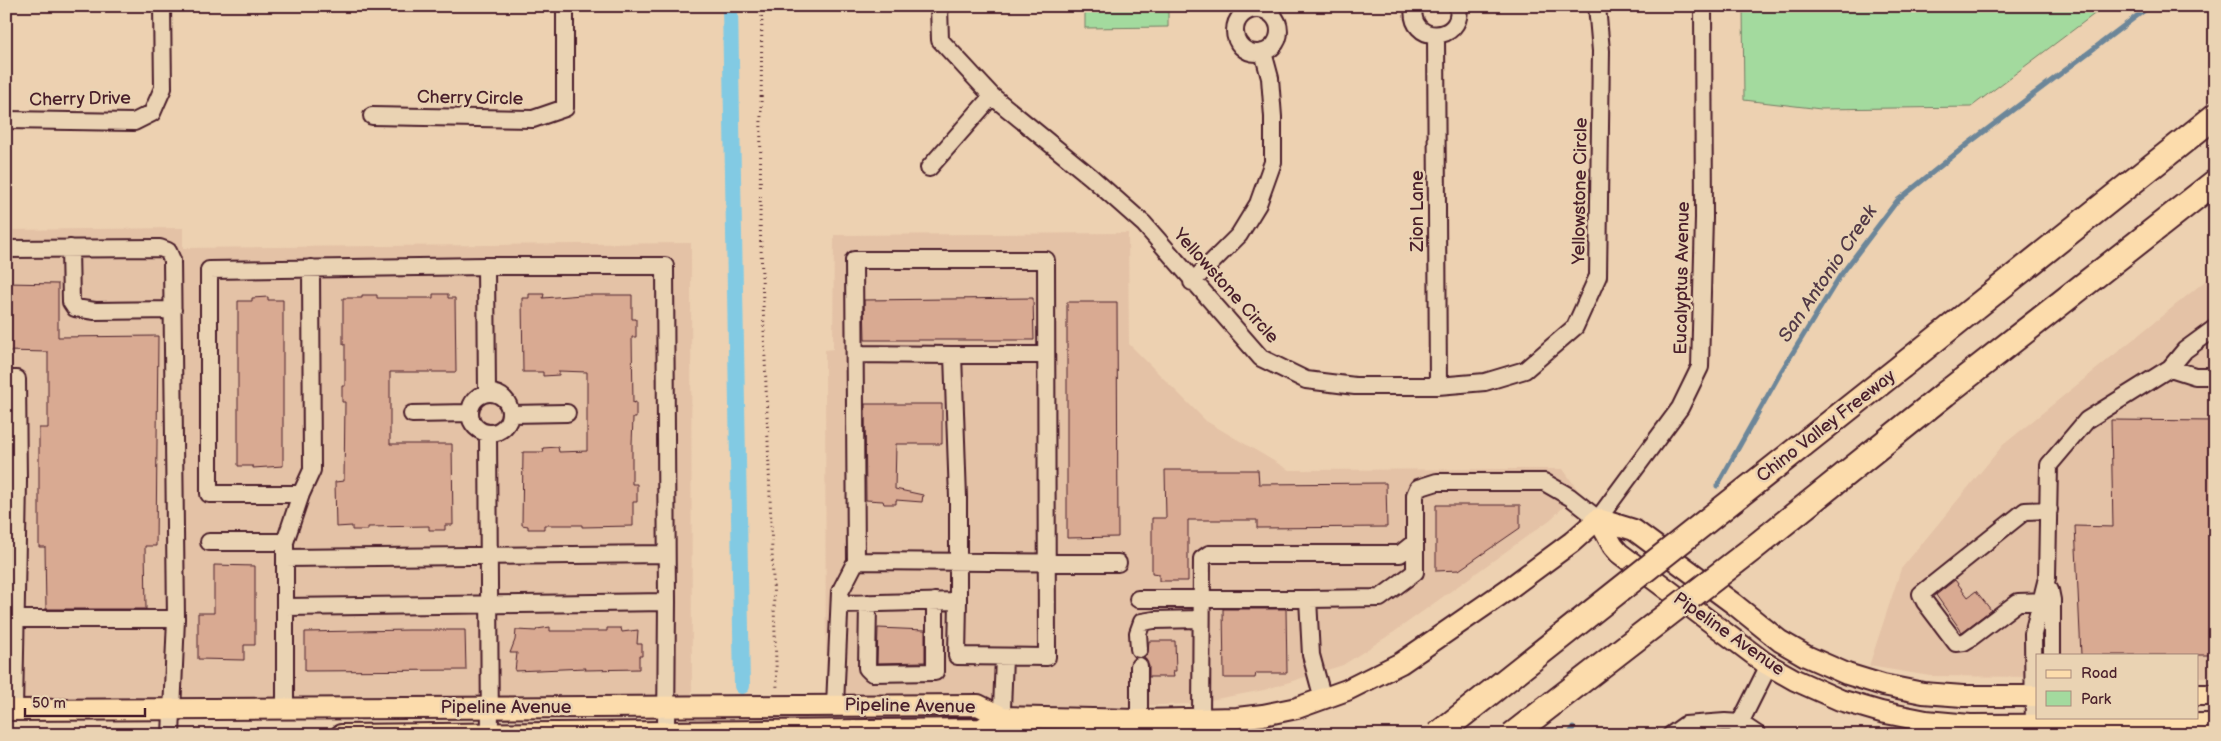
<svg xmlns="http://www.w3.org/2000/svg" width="2221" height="741" viewBox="0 0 2221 741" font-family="'Balsamiq Sans',sans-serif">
<rect width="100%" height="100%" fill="#edd1b1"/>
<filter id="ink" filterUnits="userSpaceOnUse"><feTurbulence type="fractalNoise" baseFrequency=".02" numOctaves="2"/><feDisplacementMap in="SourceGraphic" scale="10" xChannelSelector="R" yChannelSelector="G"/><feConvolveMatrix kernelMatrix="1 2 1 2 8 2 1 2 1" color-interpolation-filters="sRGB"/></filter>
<g filter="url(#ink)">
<path fill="#e4c2a6" d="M183,228V248L691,243L692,713L6,718V230Z
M1128,233L1129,344L1206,421L1289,470L1563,469L1579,492L1551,519L1394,632L1343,665L1264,690L1189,704L995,711L826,714L825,350L833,349L834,235Z
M2215,273V677H2197V655H2037V677L1930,676L1869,666L1901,569L2003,445Z"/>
<path fill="#a3da9e" stroke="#767c64" d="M1085,6H1168V27L1085,28Z
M1743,6H2105L1971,107L1821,109L1744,100Z"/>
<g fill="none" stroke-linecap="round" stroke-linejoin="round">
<path stroke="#6c8699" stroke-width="5" d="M1717,486L1782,370L1840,276L1897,201L1969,143L2150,6
M1569,735L1573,728"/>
<path stroke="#82cae3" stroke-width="16" d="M730,6L742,686"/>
</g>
<path fill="#d9aa92" stroke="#4a1f2b" d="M6,283L58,284V337L158,336L156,546H145L146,609H46L45,547H39V428H48V352L6,351Z
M433,294H448V298H455L456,372H390V444H452L453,525H445V530H429V526L368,527V530H352V526L336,527L335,482L344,481L345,402H342V386H345V344H343V298H362V295H377V298H433Z
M529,294H544L543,298L582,295H632V319H636V337H632L633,403L636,402V418H633L632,444V484H637V502H633V526L582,527V525H544V529H528V526L522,525L523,452H544L543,448L558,447L559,452L587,451V372L559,371V375L543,376V372H523L522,298H529Z
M268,297V300H283V466L253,468V466H238V301H252V298Z
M1033,298L1034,340H865L864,300Z
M1067,302H1117L1118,537L1067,538Z
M865,404H942V444H896L895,489L923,495L922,502L896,500V504H884L883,501L866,500Z
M2111,420L2215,421V655H2081L2075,526L2113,527Z
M1165,470H1258L1259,484L1386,483L1387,527L1257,528V520H1188V581H1159V574L1152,573V518H1166Z
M1436,505H1520V528L1459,570L1436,571Z
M214,565L255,566V645H244V660L198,659V613H214Z
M1955,580L1968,597L1976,591L1991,610L1962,632L1936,595Z
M1223,609H1286L1287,673H1256L1255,678H1224Z
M550,627V631H607V628H621L622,632L638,630L637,644H642V656H639V669L585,670L586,668L515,671L517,653H510L515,640L516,630L536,631L537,629Z
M878,628L925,630V662L877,663Z
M409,630H465L466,670L305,671V632Z
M1149,641H1175L1176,671H1173L1174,677H1149V666L1144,658L1148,653Z"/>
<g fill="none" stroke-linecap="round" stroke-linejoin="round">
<defs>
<path id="minor" d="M939,6L940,40L992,96L1091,177L1144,224L1261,358L1306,380L1355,386H1438L1485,382L1525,370L1575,327L1598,276L1601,51L1597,6
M1414,6C1407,45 1465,43 1458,6
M1235 31a22 22 0 1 1 44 0a22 22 0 1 1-44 0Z
M1436,35L1438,386
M372,116L533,119L565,108V6
M6,120L134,122L152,113L163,88L162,6
M929,168L992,96
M70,248L71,302L75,308L95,311L173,310
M6,249L160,248L168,251L172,260L176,619L171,735
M486,266H665L667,602
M1192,282L1239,235L1258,204L1273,162V117L1270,78L1263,52
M855,354L953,355
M2170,368L2195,376H2215
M6,379H17L18,481L14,710
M470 413a20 20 0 1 1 40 0a20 20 0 1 1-40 0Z
M412,414L470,413
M510,414L567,413
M488,433L490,734
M301,494L312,470L311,268
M2049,510L2025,511L1921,594L1925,602L1956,643L1964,642L1969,639L2018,602L2050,601
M209,542H285
M285,558L666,554
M856,561L1118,563
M2050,590L2052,600V655
M1138,599H1308L1311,655L1323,699
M1308,599L1380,598L1415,572V542
M958,601V498L953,355H1046
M868,603L867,668L872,673L935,672V601
M285,607L667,602L666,731
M16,619H176
M1139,649L1138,633L1142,622L1154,620L1201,619
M1139,666V720
M835,705L840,592L856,561L854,260H1046L1047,657L957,656L958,601L840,604
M285,709V542L301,494H209V270L486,266L487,393
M1201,719L1202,559L1209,554H1400L1415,542V495L1418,488L1437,482H1544L1570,497L1598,519L1680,408L1700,367L1704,218L1703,6
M1738,734L1740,723L1769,665
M1001,735L1004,657
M1126,735L1127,719
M1671,735L1685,725L1725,722L1740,723L1758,735
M2034,735L2033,634L2047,578L2049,465L2087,420L2170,368L2185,350L2215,328"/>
<path id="major" d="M1598,519L1613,546L1619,553L1765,663L1795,680L1840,700L1881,712L1926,721L1970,725L2215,724
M1598,519L1634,530L1734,604L1780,641L1806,656L1847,674L1883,685L1923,693L1963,696H2037
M2197,695H2215
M6,710L978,705L1002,717L1139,720L1237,718L1263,715L1297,708L1347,690L1401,663L1507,590L1572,542L1598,519
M341,735L981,729L1002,717"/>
<path id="highway" d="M1902,366L2215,116
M1945,394L2215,182"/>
</defs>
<use href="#minor" stroke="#4a1f2b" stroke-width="20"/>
<use href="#major" stroke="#4a1f2b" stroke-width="24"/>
<use href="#highway" stroke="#4a1f2b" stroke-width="28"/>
<path stroke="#4a1f2b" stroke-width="3" stroke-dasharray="1 4" stroke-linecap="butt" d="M762,6L760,220L777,690"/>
<use href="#minor" stroke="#ead3b3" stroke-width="16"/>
<use href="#major" stroke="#fcdcac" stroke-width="20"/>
<use href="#highway" stroke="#fcdcac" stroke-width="24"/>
<defs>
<path id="highway-bridge" d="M1437,735L1902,366
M1512,735L1751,550L1945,394"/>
</defs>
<use href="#highway-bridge" stroke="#4a1f2b" stroke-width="28" stroke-linecap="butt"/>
<use href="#highway-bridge" stroke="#fcdcac" stroke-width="24"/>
</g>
</g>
<g text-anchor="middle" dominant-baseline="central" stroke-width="5" stroke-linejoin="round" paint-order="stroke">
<g font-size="18" fill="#4a1f2b" stroke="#ead3b3">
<text transform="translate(470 98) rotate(1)">Cherry Circle</text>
<text transform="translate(80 99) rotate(-1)">Cherry Drive</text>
<text transform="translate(1580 191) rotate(-89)">Yellowstone Circle</text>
<text transform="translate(1417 211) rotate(-90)">Zion Lane</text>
<text transform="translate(1682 278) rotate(-89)">Eucalyptus Avenue</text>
<text transform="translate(1226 286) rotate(48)">Yellowstone Circle</text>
<text transform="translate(1826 426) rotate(-38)">Chino Valley Freeway</text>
<text transform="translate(1729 634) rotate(35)">Pipeline Avenue</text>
<text transform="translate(910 706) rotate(1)">Pipeline Avenue</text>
<text x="506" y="707">Pipeline Avenue</text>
</g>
<g font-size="19" font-style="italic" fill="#523947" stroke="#ead3b3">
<text transform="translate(1828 274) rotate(-56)">San Antonio Creek</text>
</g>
</g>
<rect width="2221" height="741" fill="none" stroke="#ead3b3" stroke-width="25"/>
<rect x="12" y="12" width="2196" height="716" fill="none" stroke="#4a1f2b" stroke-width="2" filter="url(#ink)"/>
<rect x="2036" y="654" width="162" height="65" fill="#ead3b3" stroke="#aa8b7d"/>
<rect x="2046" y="670" width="25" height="8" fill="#fcdcac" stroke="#aa8b7d"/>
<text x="2081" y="678" font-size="15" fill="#4a1f2b">Road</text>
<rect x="2046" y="691" width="25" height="15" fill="#a3da9e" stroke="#aa8b7d"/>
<text x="2081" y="704" font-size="15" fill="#4a1f2b">Park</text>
<path d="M25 708v8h120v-8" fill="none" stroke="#4a1f2b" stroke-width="2.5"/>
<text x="32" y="708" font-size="15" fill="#4a1f2b" stroke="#ead3b3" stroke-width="4" paint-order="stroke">50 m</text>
</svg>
